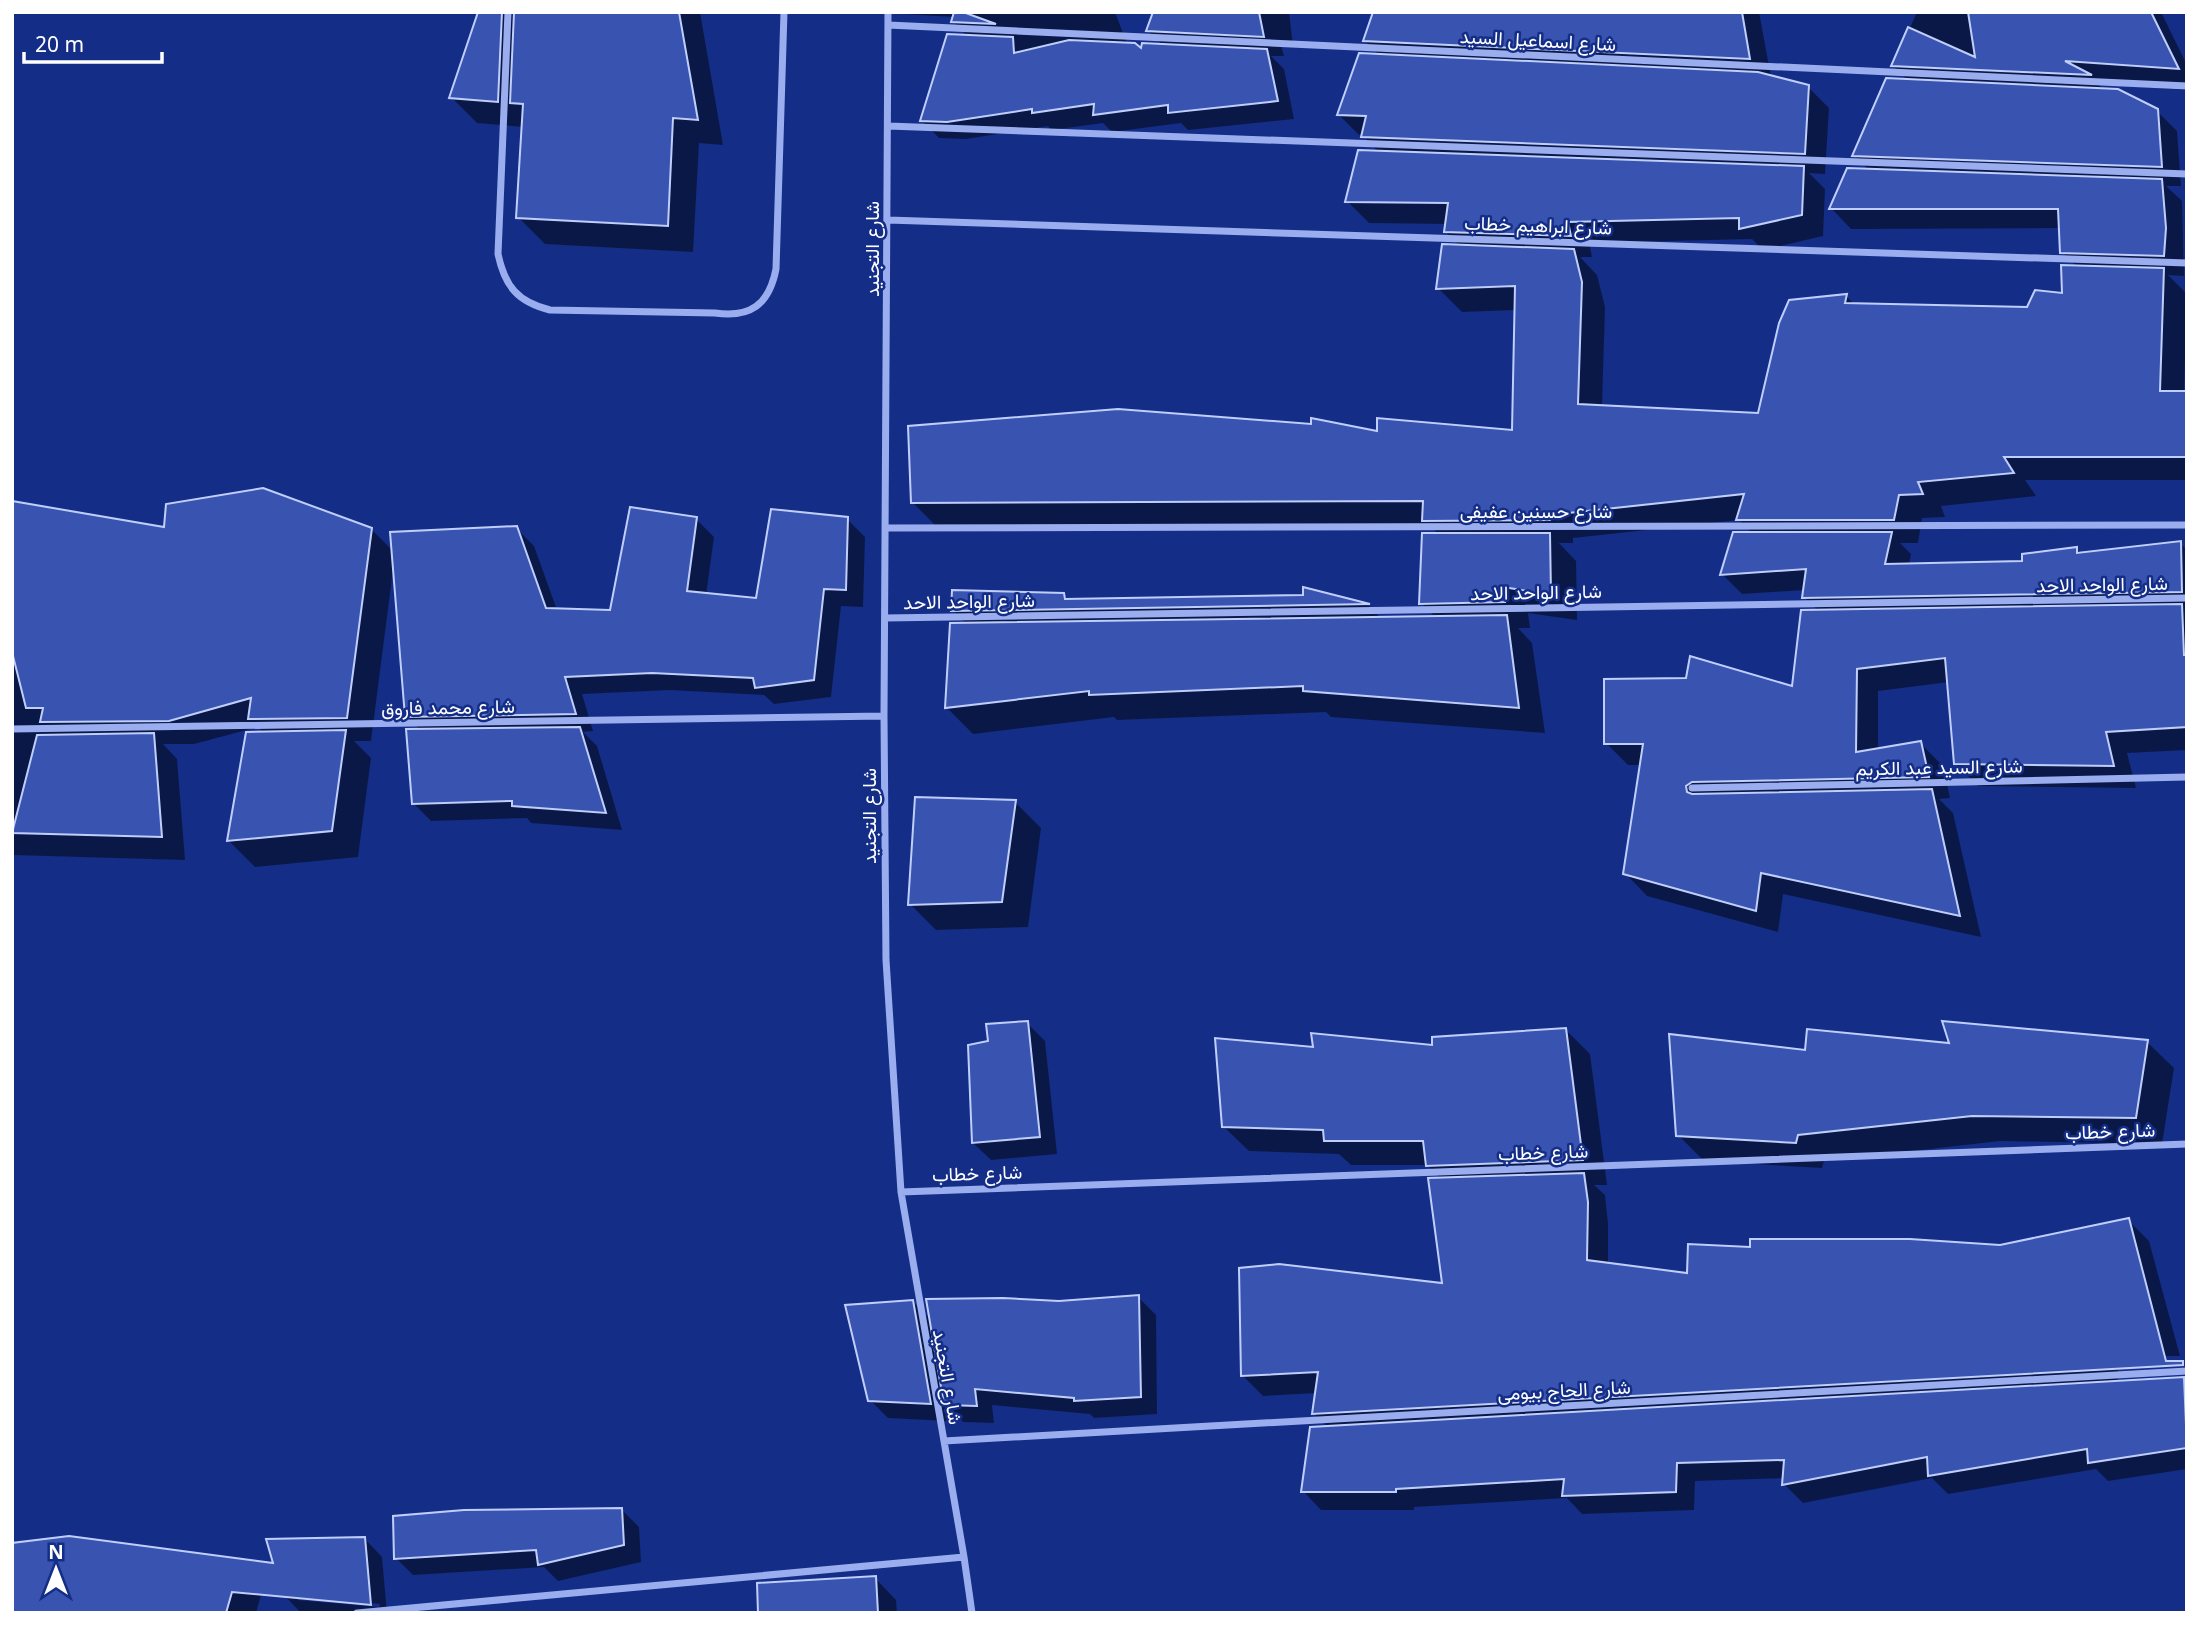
<svg xmlns="http://www.w3.org/2000/svg" width="2199" height="1625" viewBox="0 0 2199 1625" font-family="'Noto Sans',Vazirmatn,sans-serif">
<rect width="100%" height="100%" fill="#142e88"/>
<path fill="#0007" fill-rule="evenodd" d="M480,12H700L723,145L699,143L693,252L545,244L518,217L524,127L477,123L451,97Z
M869,12H1115L1134,62L1164,46L1148,31L1155,12H1289L1293,46L1281,45L1284,56H1271L1284,69L1294,119L1188,130L1181,123L1112,132L1103,123L1051,130L1048,126L966,139L939,138L922,121L968,37L953,21L954,17Z
M1375,12H1759L1771,77L1808,87L1829,108L1825,174L1809,173L1825,189L1823,236L1763,250L1752,239L1589,243L1592,257H1580L1597,275L1605,307L1602,407L1760,415L1846,296L1855,305L2028,308L2064,295L2077,267L2062,252L2061,228L1851,229L1831,208L1869,170L1854,155L1909,81L1893,66L1917,12H2161L2187,65V90L2098,84L2104,90L2157,111L2177,131L2181,186H2166L2182,201L2184,276L2168,275L2187,294L2184,392L2187,393V480H2025L2036,496L1941,506L1945,517L1922,518L1918,543H1900L1911,554L1909,565L2023,562L2077,549L2082,554L2180,543L2187,550V750L2127,753L2136,788L1978,786L1955,763L1949,682L1878,691V750L1920,743L1943,766L1950,798L1939,799L1953,813L1981,937L1783,894L1778,932L1647,896L1625,873L1641,765H1628L1606,743L1794,688L1819,612L1804,597L1805,590L1742,594L1722,574L1753,534L1739,520L1573,538V543H1559L1576,561L1577,620L1528,613L1530,628H1518L1532,643L1545,733L1331,717L1326,712L1117,720L1114,717L973,734L947,708L967,625L953,610L1064,595L1069,601L1305,597V589L1369,606L1381,618L1435,617L1421,603L1439,535L1429,524L937,527L913,503L1379,433L1513,431L1516,310L1462,312L1438,288L1461,247L1446,232L1447,224L1369,223L1347,201L1378,152L1363,135H1359L1339,115L1380,56L1365,41Z
M12,514L166,529H371L393,551L516,528L534,546L557,610L612,612L696,519L714,537L706,595L758,600L847,519L865,537L863,607L841,606L831,697L774,704L764,695L670,690L582,694L593,731L583,732L597,746L622,830L531,823L527,818L431,821L413,803L421,731L407,716L393,570L371,741H354L371,758L358,857L255,867L229,841L264,733L258,727L194,744H163L177,759L185,860L12,855Z
M1015,802L1041,828L1028,927L936,930L910,904Z
M1027,1023L1045,1041L1057,1154L991,1160L973,1143L989,1043Z
M1565,1029L1590,1054L1607,1185H1594L1605,1195L1608,1224V1264L1689,1275L1752,1249L2000,1247L2128,1220L2149,1241L2180,1356H2118V1390L2175,1398L2187,1410V1469L2108,1481L2096,1469L1948,1494L1932,1478L1803,1503L1784,1484L1785,1478L1695,1481L1694,1510L1582,1514L1567,1498L1414,1507V1510H1321L1303,1491L1328,1427L1314,1414L1317,1393L1263,1396L1242,1375L1444,1285L1442,1180L1427,1165H1351L1339,1154L1249,1151L1224,1127L1315,1049L1434,1047Z
M2147,1042L2174,1068L2162,1144L2000,1141L1824,1161L1822,1168L1704,1161L1678,1135L1807,1052L1952,1045Z
M1138,1297L1156,1315L1157,1414L1094,1418L1090,1414L992,1405L994,1423L963,1422L945,1403L948,1421L888,1418L870,1400L913,1302L931,1320L1059,1303Z
M622,1510L639,1527L641,1562L558,1581L544,1567L413,1575L396,1558Z
M365,1539L382,1557L387,1613H301L285,1596ZM298,1596L380,1604L379,1607L298,1600Z
M875,1578L896,1600L897,1613H771Z
M264,1584L256,1613H12Z"/>
<path fill="#3854b0" stroke="#c0cefb" stroke-width="2" d="M478,12H502L498,102L449,98Z
M514,12H679L698,120L673,118L668,226L516,218L523,104L510,103Z
M954,12H963L996,24L951,22Z
M1153,12H1259L1264,37L1146,31Z
M1373,12H1742L1750,59L1363,41Z
M1968,12H2151L2179,69L2065,61L2092,75L1891,66L1908,27L1975,57Z
M947,34L1013,37L1014,53L1069,40L1135,43L1141,48L1142,43L1267,49L1278,101L1168,113V105L1093,115L1094,104L1032,113V109L947,122L920,121Z
M1359,53L1758,72L1809,85L1805,154L1361,137L1366,116L1337,115Z
M1886,78L2118,89L2158,109L2162,167L1852,156Z
M1358,150L1804,166L1802,215L1739,229V218L1568,222L1571,236L1444,232L1448,203L1345,202Z
M1847,168L2162,179L2166,228L2164,256L2060,253L2058,209H1829Z
M1442,244L1574,249L1582,282L1578,404L1758,413L1779,323L1789,300L1847,294L1845,303L2027,307L2035,290L2062,293L2061,265L2164,268L2160,391H2187V457H2004L2014,473L1918,482L1923,494L1899,495L1894,520H1736L1744,494L1550,515V520L1422,521L1423,501L911,503L908,426L1118,409L1311,424V418L1377,431V418L1512,430L1515,286L1436,289Z
M263,488L372,528L347,718L248,719L251,698L169,721L40,722L43,708H26L12,652V501L164,527L166,504Z
M630,507L697,517L687,591L756,598L771,509L848,517L846,590L824,589L814,680L755,688L753,678L652,673L565,677L576,714L405,717L390,532L517,526L546,608L610,610Z
M1733,532H1892L1885,564L2022,561V554L2077,547V553L2181,541L2182,592L1802,598L1806,569L1720,575Z
M1422,533H1550L1551,595L1503,587L1505,602L1419,604Z
M1303,587L1370,604L951,611L952,590L1064,593L1065,599L1303,595Z
M2182,604L2184,655H2187V727L2106,732L2114,766L1954,764L1945,658L1857,669L1856,752L1921,741L1929,777L1692,782L1686,786L1687,792L1692,794L1932,789L1960,916L1761,873L1756,911L1623,874L1643,744H1604V679L1686,678L1690,656L1792,686L1801,610Z
M1507,615L1519,708L1303,691V686L1089,695V691L945,708L950,623Z
M580,727L606,813L512,806V801L412,804L406,729Z
M346,730L332,831L227,841L246,732Z
M154,733L162,837L12,833L37,735Z
M915,797L1016,800L1002,902L908,905Z
M1028,1021L1040,1137L972,1143L968,1045L988,1041L986,1024Z
M1942,1021L2148,1040L2136,1118L1972,1116L1798,1135L1796,1143L1676,1136L1669,1034L1805,1050L1807,1029L1949,1043Z
M1566,1028L1583,1160L1426,1166L1423,1141H1324L1323,1130L1222,1127L1215,1038L1313,1047L1311,1033L1432,1045V1037Z
M1584,1173L1588,1202L1587,1260L1687,1273L1688,1244L1750,1247V1239H1910L2000,1245L2129,1218L2166,1361H2183V1365L1312,1414L1318,1372L1241,1376L1239,1268L1279,1264L1442,1283L1428,1178Z
M1139,1295L1141,1397L1074,1401V1398L975,1389L977,1406L944,1405L926,1299L1003,1298L1059,1301Z
M913,1300L931,1404L868,1401L845,1305Z
M2184,1377L2187,1448L2088,1463L2087,1449L1928,1476L1927,1457L1782,1485L1784,1460L1677,1463L1676,1492L1562,1496L1564,1479L1396,1489V1492H1301L1310,1427Z
M622,1508L624,1545L538,1565L536,1550L394,1559L393,1516L464,1510Z
M69,1536L273,1563L266,1539L365,1537L371,1605L232,1592L226,1613H12V1543Z
M876,1576L878,1613H758L757,1583Z"/>
<g fill="none" stroke-linecap="round" stroke-linejoin="round">
<path stroke="#9aaeef" stroke-width="7" d="M508,12L498,254C505,287 518,302 550,310L715,313C750,318 769,305 776,269L784,12
M888,12L884,716L886,960L901,1192L964,1557L972,1613
M888,25L2187,86
M888,126L2187,174
M888,220L2187,263
M885,528L2187,525
M885,618L2187,598
M12,729L884,716
M1692,788L2187,777
M901,1192L2187,1144
M944,1441L2187,1371
M357,1613L964,1557"/>
</g>
<g text-anchor="middle" dominant-baseline="central" stroke-width="5" stroke-linejoin="round" paint-order="stroke">
<g font-size="19" fill="#fff" stroke="#142e88">
<text transform="translate(1538 40) rotate(3)">شارع اسماعيل السيد</text>
<text transform="translate(1538 225) rotate(2)">شارع ابراهيم خطاب</text>
<text transform="translate(872 249) rotate(-90)">شارع التجنيد</text>
<text x="1536" y="511">شارع حسنين عفيفى</text>
<text transform="translate(2102 584) rotate(-1)">شارع الواحد الاحد</text>
<text transform="translate(1536 592) rotate(-1)">شارع الواحد الاحد</text>
<text transform="translate(969 601) rotate(-1)">شارع الواحد الاحد</text>
<text transform="translate(448 707) rotate(-1)">شارع محمد فاروق</text>
<text transform="translate(1939 767) rotate(-1)">شارع السيد عبد الكريم</text>
<text transform="translate(869 816) rotate(-90)">شارع التجنيد</text>
<text transform="translate(2110 1131) rotate(-2)">شارع خطاب</text>
<text transform="translate(1543 1152) rotate(-2)">شارع خطاب</text>
<text transform="translate(977 1173) rotate(-2)">شارع خطاب</text>
<text transform="translate(948 1377) rotate(80)">شارع التجنيد</text>
<text transform="translate(1564 1390) rotate(-3)">شارع الحاج بيومى</text>
</g>
</g>
<rect width="2199" height="1625" fill="none" stroke="#ffffff" stroke-width="28"/>
<g transform="translate(56 1569)" stroke="#142e88" stroke-width="5" paint-order="stroke">
<path d="M0-5L12 26L0 18L-12 26Z" fill="#ffffff"/>
<text y="-10" font-size="19" font-weight="bold" text-anchor="middle" fill="#ffffff">N</text>
</g>
<path d="M24 52v10h138v-10" fill="none" stroke="#ffffff" stroke-width="3.5"/>
<text x="35" y="52" font-size="21" fill="#ffffff" stroke="#142e88" stroke-width="5" paint-order="stroke">20 m</text>
</svg>
